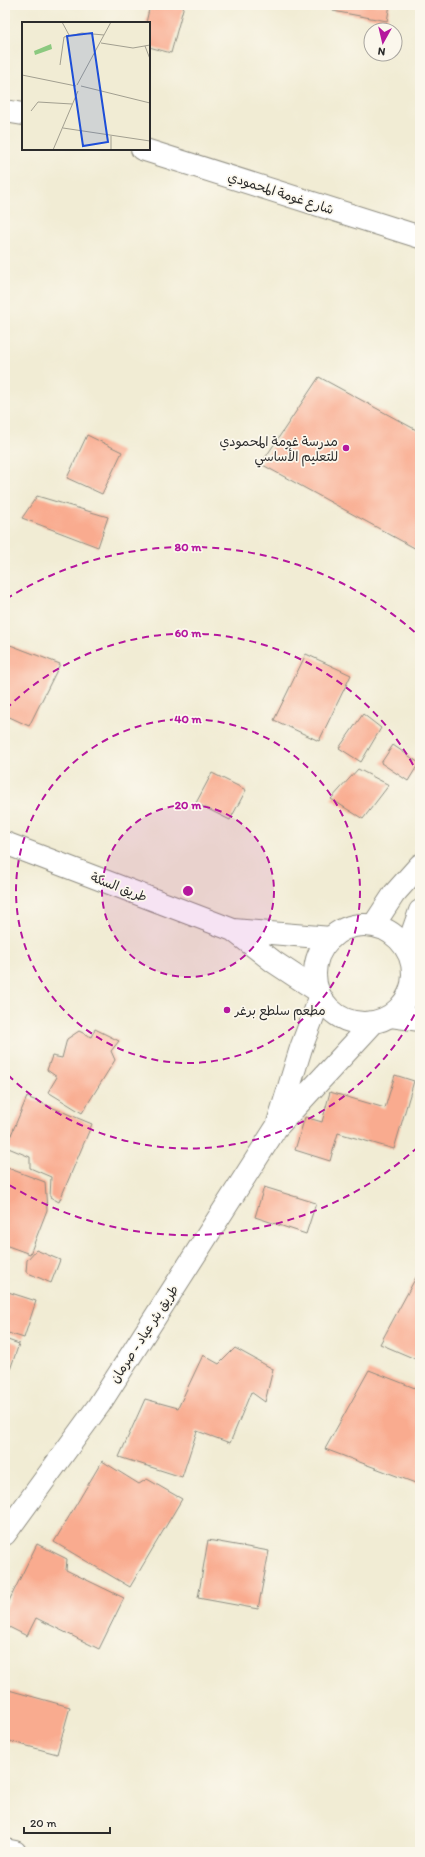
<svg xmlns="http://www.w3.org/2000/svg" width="425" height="1857" viewBox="0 0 425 1857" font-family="Itim,'Playpen Sans Arabic',sans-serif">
<rect width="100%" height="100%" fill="#fbf7ec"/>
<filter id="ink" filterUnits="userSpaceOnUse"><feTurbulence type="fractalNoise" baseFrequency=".025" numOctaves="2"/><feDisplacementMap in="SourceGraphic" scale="8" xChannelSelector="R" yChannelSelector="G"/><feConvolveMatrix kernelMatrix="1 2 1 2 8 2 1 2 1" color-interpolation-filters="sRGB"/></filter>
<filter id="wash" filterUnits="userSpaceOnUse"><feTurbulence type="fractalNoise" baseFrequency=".012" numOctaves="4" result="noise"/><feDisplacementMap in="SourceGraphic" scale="16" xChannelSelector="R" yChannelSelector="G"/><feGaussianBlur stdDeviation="0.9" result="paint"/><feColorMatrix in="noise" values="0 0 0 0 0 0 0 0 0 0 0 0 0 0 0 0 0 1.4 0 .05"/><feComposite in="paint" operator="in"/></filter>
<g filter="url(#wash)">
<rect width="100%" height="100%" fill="#f1ecd4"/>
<g id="blocks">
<path fill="#f9ab8f" d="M150,5H184L171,53L149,47V23H146Z
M334,5H390L387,21L333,11Z
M319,377L420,432V551L261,464Z
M87,435L122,452L102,494L67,478Z
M37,496L108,517L98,547L22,518Z
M5,643L60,664L29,726L5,715Z
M306,654L351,675L319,741L274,720Z
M363,714L381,728L361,762L339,748Z
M393,745L419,763L408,781L381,763Z
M358,769L389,785L363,819L331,799Z
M212,773L246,790L230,820L196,803Z
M95,1029L119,1041L111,1051L115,1060L82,1113L48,1092L57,1077L47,1070L52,1056L62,1058L67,1039L79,1031L91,1037Z
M395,1075L414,1081L394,1149L338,1133L330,1161L295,1150L305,1117L322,1122L330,1092L385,1108Z
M27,1097L92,1124L59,1202L50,1197L51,1177L30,1168V1157L6,1147Z
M5,1167L45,1182L47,1210L30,1254L5,1245Z
M264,1187L316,1203L306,1234L255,1217Z
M36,1250L60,1260L51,1283L26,1272L27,1260Z
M420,1270V1361L380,1344Z
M5,1291L36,1301L24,1338L5,1332Z
M5,1339L19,1344L5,1384Z
M235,1348L273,1369L265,1402L251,1392L230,1443L197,1431L182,1477L119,1457L145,1399L178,1408L203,1355L219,1364Z
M369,1370L420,1390V1475L418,1484L325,1449Z
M102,1461L139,1484L147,1479L182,1499L130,1587L54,1542Z
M208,1540L269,1551L258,1609L198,1598Z
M37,1544L67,1559L66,1570L124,1598L99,1649L36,1618L27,1636L5,1625V1609Z
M5,1689L70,1707L57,1754L5,1740Z
M419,1804L420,1821L417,1822Z"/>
</g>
</g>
<g filter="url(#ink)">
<use href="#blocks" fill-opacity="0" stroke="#8e8c80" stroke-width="1"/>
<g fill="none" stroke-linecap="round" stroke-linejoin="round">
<defs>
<path id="minor" d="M5,111L23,114
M142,149L420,237
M5,1850L15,1852"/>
<path id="primary" d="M5,843L233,930L274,962L318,991
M233,930L331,938
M413,967L420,971
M391,1016L420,1020"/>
<path id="trunk" d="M315 974a49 49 0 1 1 98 0a49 49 0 1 1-98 0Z
M373,926L394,894L420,865
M407,948L420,911
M278,1123L301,1048L320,998
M5,1534L99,1405L276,1128L374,1022"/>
</defs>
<use href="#minor" stroke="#8e8c80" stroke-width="24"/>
<use href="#primary" stroke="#8e8c80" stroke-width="24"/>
<use href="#trunk" stroke="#8e8c80" stroke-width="24"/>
<use href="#minor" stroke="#fff" stroke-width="22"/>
<use href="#primary" stroke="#fff" stroke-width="22"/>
<use href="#trunk" stroke="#fff" stroke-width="22"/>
</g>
</g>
<circle cx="188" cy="891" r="86" fill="#b5179e" fill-opacity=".12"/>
<g fill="none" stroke="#b5179e" stroke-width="2" stroke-dasharray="7 5">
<circle cx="188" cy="891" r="86"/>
<circle cx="188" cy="891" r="172"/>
<path d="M420 1004A258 258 0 0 1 6 1073M6 709A258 258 0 0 1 420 778"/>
<path d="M418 1147A344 344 0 0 1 6 1183M6 599A344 344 0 0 1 418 635"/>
</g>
<g fill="#b5179e" stroke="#fbf7ec" stroke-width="1.5">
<circle cx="346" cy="448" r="4"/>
<circle cx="227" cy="1010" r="4"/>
</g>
<g text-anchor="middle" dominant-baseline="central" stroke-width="3.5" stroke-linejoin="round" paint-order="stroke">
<g font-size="13" fill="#2b2b2b" stroke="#fbf7ec">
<text transform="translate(281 193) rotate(18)">شارع غومة المحمودي</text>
<text transform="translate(119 887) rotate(21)">طريق السكة</text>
<text transform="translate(144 1334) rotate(-57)">طريق بئر عياد - صرمان</text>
</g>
<g font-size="13" fill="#2b2b2b" stroke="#fbf7ec" text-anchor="end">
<text x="338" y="441">مدرسة غومة المحمودي<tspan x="338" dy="15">للتعليم الأساسي</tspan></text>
<text x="235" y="1010" text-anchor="start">مطعم سلطع برغر</text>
</g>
</g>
<g transform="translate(22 22)">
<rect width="128" height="128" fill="#f1ecd4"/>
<path d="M29,22L30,27L13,33L12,29Z" fill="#8bc97f"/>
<path fill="none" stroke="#a29f90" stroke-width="1" d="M40,0L47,13M79,21L111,26L128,23M123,24L128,37M38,43L42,15L60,11L82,13M0,53L54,64M55,63L89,0M59,64L128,81M9,89L16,80L50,82M41,106L128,119M31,128L56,69M89,128V114"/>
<path fill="#1d4ed8" fill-opacity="0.15" stroke="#1d4ed8" stroke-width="2" d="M70,11L86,120L61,124L45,14Z"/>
<rect width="128" height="128" fill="none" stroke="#2b2b2b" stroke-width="2"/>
</g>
<circle cx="188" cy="891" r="6" fill="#b5179e" stroke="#fbf7ec" stroke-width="2"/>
<g font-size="12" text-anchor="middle" font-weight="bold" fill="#b5179e" stroke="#fbf7ec" stroke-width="3.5" stroke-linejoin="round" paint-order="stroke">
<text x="188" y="551">80 m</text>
<text x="188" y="637">60 m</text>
<text x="188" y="723">40 m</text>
<text x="188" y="809">20 m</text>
</g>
<rect width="425" height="1857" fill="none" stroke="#fbf7ec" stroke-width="20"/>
<g transform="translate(383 42) rotate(188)"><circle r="19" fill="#fbf7ec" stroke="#a8a59f"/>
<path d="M0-3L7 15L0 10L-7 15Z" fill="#b5179e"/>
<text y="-6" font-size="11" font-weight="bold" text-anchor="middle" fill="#2b2b2b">N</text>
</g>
<path d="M24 1827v6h86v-6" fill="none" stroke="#2b2b2b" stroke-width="2"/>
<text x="30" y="1827" font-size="12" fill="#2b2b2b" stroke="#fbf7ec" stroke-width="3" paint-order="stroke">20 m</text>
</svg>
